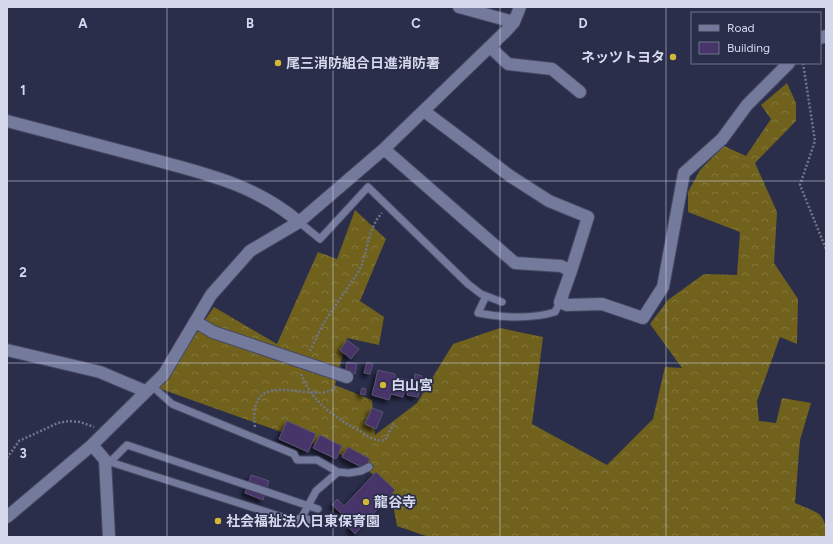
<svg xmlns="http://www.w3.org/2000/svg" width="833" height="544" viewBox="0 0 833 544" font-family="Figtree,'Noto Sans JP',sans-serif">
<defs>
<pattern id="forest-crowns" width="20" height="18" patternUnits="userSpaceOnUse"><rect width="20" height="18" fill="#70621c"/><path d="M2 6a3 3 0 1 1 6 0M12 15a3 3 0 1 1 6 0" fill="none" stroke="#84783d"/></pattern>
<filter id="shadow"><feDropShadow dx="-3.5" dy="3.5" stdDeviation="2" flood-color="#0009"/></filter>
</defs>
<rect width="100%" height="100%" fill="#2a2e4b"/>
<path fill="url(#forest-crowns)" d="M787,83L796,103V121L755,163L777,212L774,263L798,299L797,344L780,337L757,401L759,421L776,423L782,398L811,403L800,440L795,503C817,513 826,511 826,537H429L397,526L389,484L335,451L158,388L214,307L277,344L318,252L337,259L355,210L386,239L360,301L384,317L379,345L347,338L335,385L372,400L375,435L417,403L453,344L500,328L543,337L532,424L607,465L653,419L665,367L682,368L650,324L668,300L704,274L737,275L740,232L688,212V192L700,170L724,146L746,156L771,119L761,105Z"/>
<path fill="#47356a" stroke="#5a5172" filter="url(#shadow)" d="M347,340L359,349L351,359L340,350Z
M347,362L357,364L355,374L345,372Z
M367,362L373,364L370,374L364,373Z
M378,370L395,374V377L407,380L403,397L391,394L389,400L372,395Z
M415,374L422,376L421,381L414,380Z
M410,383L420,386L418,397L407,395Z
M362,388L366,389L365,395L360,394Z
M372,408L383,412L376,429L365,424Z
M287,421L316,434L308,452L279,439Z
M320,435L342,446L336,459L313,448Z
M348,447L370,459L365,469L342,457Z
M376,472L395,490L355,534L349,528L353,524L332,505L337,499L344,506Z
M251,475L269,481L263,500L245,493Z"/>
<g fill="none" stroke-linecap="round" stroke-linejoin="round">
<defs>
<path id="service" d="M299,222L320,239L368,187L468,284L481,294L502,302
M486,296L478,313C502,318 532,319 555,312L560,302
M151,385L172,404L294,454L297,460H317L338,472L349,473L361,471L369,467
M107,461L295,521L302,517L315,522
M110,462L127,445L318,509
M302,517L316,491L338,472"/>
<path id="minor" d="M459,7L514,22
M820,38L826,36
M490,47L508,64L552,69L580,92
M424,111L510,176L549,201L588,217L571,271
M7,121C51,133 96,144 140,156C198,172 252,182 299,222
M384,149L515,263L561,266L571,271L560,302L567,305L602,304L643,318L663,287L684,173L722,139L747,105L789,63
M196,322L213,332L347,377
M7,350L100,372L145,391
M92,445L105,460L109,537
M7,517L92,445L164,374L211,295L250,251L299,222L384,149L506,31L514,22L520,7"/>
</defs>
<use href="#service" stroke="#464861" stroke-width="9"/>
<use href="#minor" stroke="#464861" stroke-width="14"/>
<path stroke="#70748d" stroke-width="2.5" stroke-dasharray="2 2" stroke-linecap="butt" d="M803,63L815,141L800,185L826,249
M310,351L323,324L359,271C368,253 367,229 382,213
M301,374C311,401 335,418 360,431C367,436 376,442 385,440L394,423
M255,427C246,360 319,409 336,386
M7,458L19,441L58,423L69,421L80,422L94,427"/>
<use href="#service" stroke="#747a9c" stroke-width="7"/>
<use href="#minor" stroke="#747a9c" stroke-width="12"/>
</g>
<path fill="none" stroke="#d6d9ec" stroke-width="1" stroke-opacity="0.55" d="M167,7V537M333,7V537M500,7V537M666,7V537M7,181H826M7,363H826"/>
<g fill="#d1b736" stroke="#2a2e4b" stroke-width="1.5">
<circle cx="673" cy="57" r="4"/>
<circle cx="278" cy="63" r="4"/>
<circle cx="383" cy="385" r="4"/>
<circle cx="366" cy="502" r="4"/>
<circle cx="218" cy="521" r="4"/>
</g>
<g text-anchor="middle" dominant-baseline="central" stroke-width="3.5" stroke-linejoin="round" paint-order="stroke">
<g font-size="14" font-weight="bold" fill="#d6d9ec" stroke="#2a2e4b" text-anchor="start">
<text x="665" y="57" text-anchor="end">ネッツトヨタ</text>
<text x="286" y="63">尾三消防組合日進消防署</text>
<text x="391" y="385">白山宮</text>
<text x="374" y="502">龍谷寺</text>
<text x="226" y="521">社会福祉法人日東保育園</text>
</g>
</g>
<g font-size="13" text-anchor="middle" font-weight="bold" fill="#d6d9ec" stroke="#2a2e4b" stroke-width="3.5" stroke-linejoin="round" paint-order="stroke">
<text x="83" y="28">A</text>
<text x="250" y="28">B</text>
<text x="416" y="28">C</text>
<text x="583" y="28">D</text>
<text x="23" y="95">1</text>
<text x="23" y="277">2</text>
<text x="23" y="458">3</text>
</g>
<rect width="833" height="544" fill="none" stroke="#d6d9ec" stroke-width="16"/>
<rect x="691" y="12" width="130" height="52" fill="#2a2e4b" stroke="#6f728b"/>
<rect x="699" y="25" width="20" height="6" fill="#747a9c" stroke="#6f728b"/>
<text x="727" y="32" font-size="12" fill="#d6d9ec">Road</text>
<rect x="699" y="42" width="20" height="12" fill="#47356a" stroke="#6f728b"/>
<text x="727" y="52" font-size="12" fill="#d6d9ec">Building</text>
</svg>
